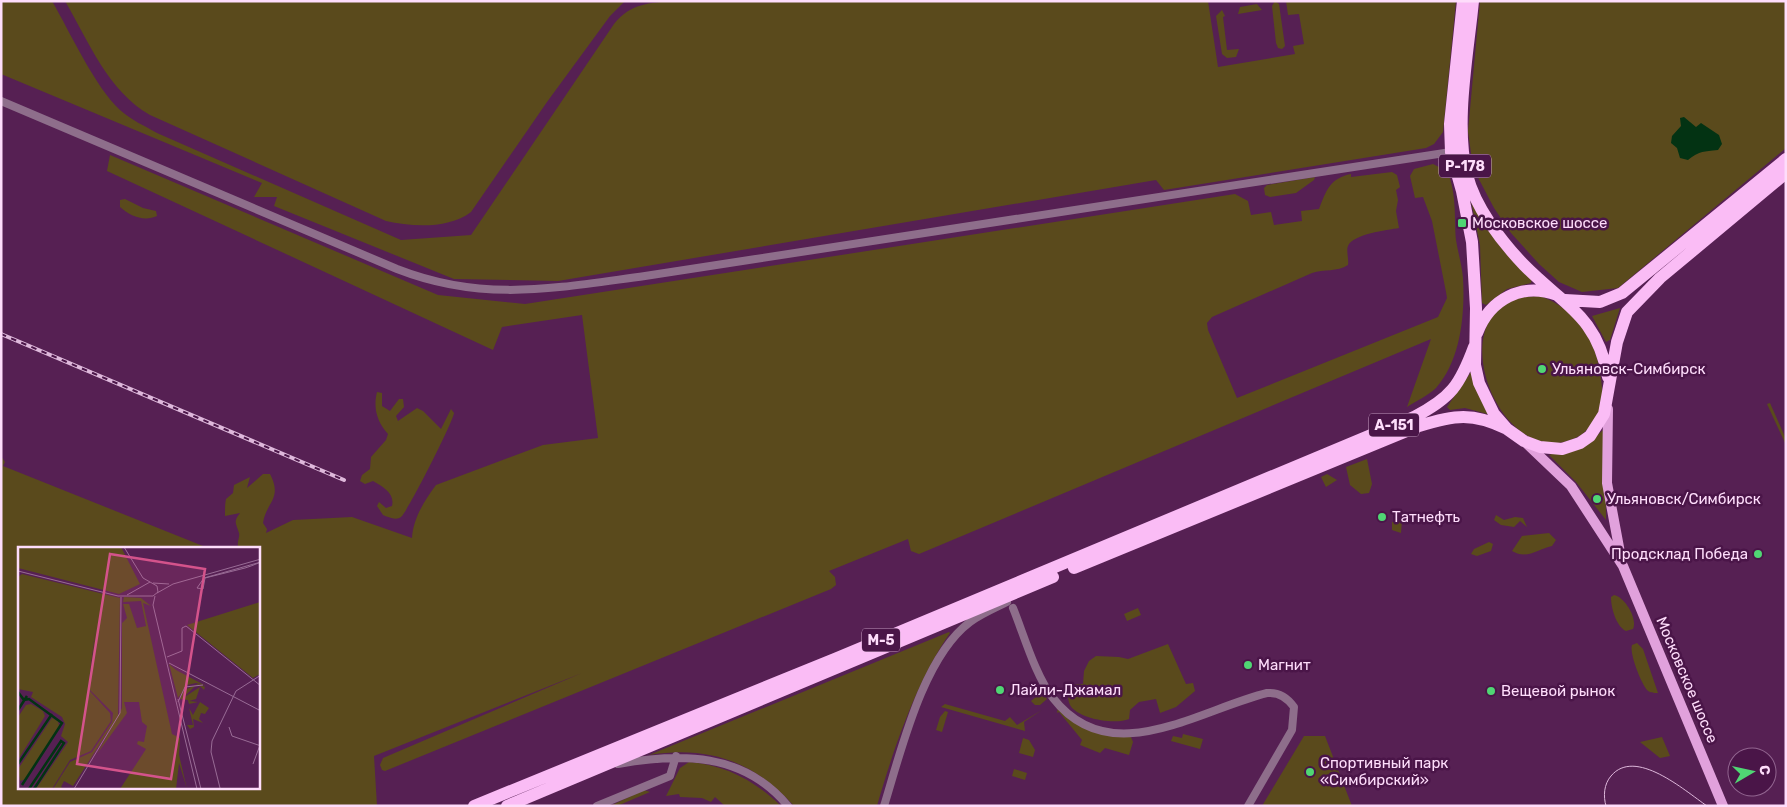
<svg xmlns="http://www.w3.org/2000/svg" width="1787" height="807" viewBox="0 0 1787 807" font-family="Rubik,sans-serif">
<rect width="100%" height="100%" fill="#562053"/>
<path fill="#5a4a1c" d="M1,1H52C70,32 95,87 120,110C131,120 145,126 157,133L401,240L471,235L614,24C631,3 649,3 674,1H1208L1218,67L1295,54L1293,46L1304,44L1299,14L1288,15L1286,1H1456L1443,132L1434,144L1426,148L1164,190L1156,180L558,281L454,279L274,206L277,197H254L262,183L1,74Z
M65,1H625L610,16L547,102L471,212C449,229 412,227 386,221L150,115C108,91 89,42 65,1Z
M1275,1L1279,4L1285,46L1282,49L1278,48L1276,43L1272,6Z
M1480,1H1786V148L1618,288L1582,292L1559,282L1539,264L1511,233L1494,208L1473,168L1468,131Z
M1257,4L1262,10L1238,14L1240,7Z
M1222,10L1225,16L1223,17L1227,50L1239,49L1236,57L1227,58L1222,54L1216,16Z
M110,155L438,295L525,304L1235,194L1248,201L1251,215L1271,212L1274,225L1302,221L1301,211L1319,209C1326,191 1330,178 1351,174V177L1392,172L1397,175L1400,187L1396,190L1398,200L1396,211L1399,228C1387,230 1353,234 1348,246C1346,250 1349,260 1348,265C1337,272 1324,269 1312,273L1212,317L1207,323L1208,330L1237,398L1438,317L1447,298L1446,292L1432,221L1423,197L1415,198L1410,176L1414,169L1433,164L1447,171C1457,193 1454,217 1456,240C1458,253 1462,265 1463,278C1465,314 1461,360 1436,388C1429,395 1416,401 1407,407L1431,339L919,554L911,551L908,539L829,571L835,577L836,585L831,589L385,771L382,770L380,765L383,758L582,673L374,756L377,806H1V456L5,462L3,466L208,548H19V788H259V548H232L238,546C237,542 240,537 239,533C236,523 233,522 240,513L225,516C225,510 225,504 226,499L233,493L234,485L250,477L247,488L263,474H270C283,499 266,502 263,523L267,529L266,533L293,520L352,517L412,538C413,519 424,501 436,485L543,445L598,438L582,315L502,327L493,350L107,171Z
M1315,177L1314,180L1296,193L1270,197L1265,195L1264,188L1267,185Z
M125,199L143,208L156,211L157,216C144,222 130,216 120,207V200Z
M1471,201L1532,279L1531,283L1507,289L1486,305L1482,303L1480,245Z
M1540,296C1577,309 1597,341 1601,379C1602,388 1604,400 1601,409C1599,414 1594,420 1591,425C1585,433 1579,437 1570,440C1504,465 1446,334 1510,300C1518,296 1532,297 1540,296Z
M1620,308L1610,340L1606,342L1592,316Z
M1471,372L1491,415L1465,408L1450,410L1447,407Z
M377,392L382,393V406L390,411L399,399H403L404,407L396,416L398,421L417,408L423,411L441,429L451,409L454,413C453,422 407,513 401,517C396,521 388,517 383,515L377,506L379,502L386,508L392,506C395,493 383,487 373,481L365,484L360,481L362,475L370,469L371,457L386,440L388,434C377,422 373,408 377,392Z
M1770,403L1786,439L1785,443L1767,404Z
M1603,430H1605L1606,520L1576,482L1549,455L1592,440Z
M1367,459L1372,484L1369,493L1361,494L1350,485L1346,467Z
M1327,474L1337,480L1326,487L1321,477Z
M1496,515L1504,520L1515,517L1523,518L1527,527L1520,521L1514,527L1501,525L1494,520Z
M1402,520L1401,533L1392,530V522Z
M1549,533L1556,540L1552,546C1538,549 1527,560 1512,551L1522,536Z
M1489,542L1493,544L1491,551L1477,556L1471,554L1474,549Z
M1614,595C1625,597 1638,619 1633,629L1626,631C1616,626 1611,608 1611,597Z
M1138,608L1141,615L1127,621L1124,614Z
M949,632L950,633C917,680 893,750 877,806H794C754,761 707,745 649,755Z
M1637,643L1643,649L1658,693C1654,693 1650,693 1647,690C1641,683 1629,653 1632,645Z
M1168,644L1186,684L1193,683L1195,691L1176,707L1160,713L1156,699L1139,702L1130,710L1129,719C1115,725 1078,719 1070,705C1067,698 1068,692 1070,685L1083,684L1084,671L1089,661L1096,656L1119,657L1128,659Z
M1037,696H1045L1047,699L1040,705H1035L1031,701Z
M945,704L1005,721L1010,717L1017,725L1042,710L1024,722L1025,731L941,707Z
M1058,707L1106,734L1131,737L1133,742L1129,755L1105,748L1100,753L1080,745L1082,740L1059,712L1057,713Z
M945,711L948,712L942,732L936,730L940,717Z
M1183,734L1203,739L1200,749L1171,741L1173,736L1182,738Z
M1304,736H1325L1352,806H1262Z
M1662,737L1670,756L1660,758L1640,742Z
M1023,738L1029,740L1035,750L1033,757L1019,753Z
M689,762C726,765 755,781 781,806H725L715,797L711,802L702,798L680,797L679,794L666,796L680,768Z
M1014,769L1027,773L1025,780L1012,776Z
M644,790L650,792L617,806H610Z"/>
<path fill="#033313" d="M1684,117L1696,127L1701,123L1719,135L1722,144L1718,150C1703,152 1701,150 1688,160L1680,158L1677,148L1671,143L1672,136L1681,126L1680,118Z"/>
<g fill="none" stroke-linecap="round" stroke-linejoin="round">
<path stroke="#8e6e8b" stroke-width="8" d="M1,101L397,269C484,303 555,288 645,276L1451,152
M1013,608C1024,635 1035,675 1053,698C1110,772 1198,710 1267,693C1279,692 1287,697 1294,707L1292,730L1248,806
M618,764C681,753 743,752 788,806
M597,806L670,776L676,756
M884,806C901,751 923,657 970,622C981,614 995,608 1007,602"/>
<path stroke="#e1a1dc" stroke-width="10" d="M1608,409L1607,483L1621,558
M1526,443L1571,486L1623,566L1723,806"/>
<path stroke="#fabcf5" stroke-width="12" d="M1463,1L1450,124L1451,152L1462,191L1472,242L1476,308L1475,365L1479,383L1494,414L1507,429L1524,441L1540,447L1562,449L1580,443L1590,436L1604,414L1617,342L1627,312L1660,278L1786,173
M1473,1C1468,54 1454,124 1467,175C1475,207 1501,241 1524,265C1563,305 1597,315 1608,377
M1565,300L1600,302L1622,293L1786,159
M1477,333C1490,299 1522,282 1557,295
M1074,568L1419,426C1454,415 1473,412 1507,429
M474,806L837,658L1414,417C1451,398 1460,385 1474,347
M507,806L1053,577"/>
<path stroke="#deb8db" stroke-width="1" d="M1606,806C1603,796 1604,784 1611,776C1635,747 1684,790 1707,806"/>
<defs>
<path id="rail" d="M1,334L344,480"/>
</defs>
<use href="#rail" stroke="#deb8db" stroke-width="4"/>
<use href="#rail" stroke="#4a1548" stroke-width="2" stroke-dasharray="5.5" stroke-linecap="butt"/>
</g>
<g fill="#50d674" stroke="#4a1548" stroke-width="2">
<rect x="1457" y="218" width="10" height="10" rx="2.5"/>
<circle cx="1542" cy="369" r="5"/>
<circle cx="1597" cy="499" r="5"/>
<circle cx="1382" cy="517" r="5"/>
<circle cx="1758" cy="554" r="5"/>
<circle cx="1248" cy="665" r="5"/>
<circle cx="1000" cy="690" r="5"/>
<circle cx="1491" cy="691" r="5"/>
<circle cx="1310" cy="772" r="5"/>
</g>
<g text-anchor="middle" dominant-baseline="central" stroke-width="5" stroke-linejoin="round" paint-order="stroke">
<g fill="#4a1548" stroke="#c8a1c5" stroke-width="1">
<rect x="1439" y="154.5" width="52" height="23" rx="4"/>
<rect x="1369" y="413.5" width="50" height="23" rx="4"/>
<rect x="862" y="628.5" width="38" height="23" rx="4"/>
</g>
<g font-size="14" font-weight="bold" fill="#feddfb">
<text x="1465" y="166">Р-178</text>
<text x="1394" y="425">А-151</text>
<text x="881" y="640">М-5</text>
</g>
<g font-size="15" fill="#feddfb" stroke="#4a1548" text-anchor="start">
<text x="1472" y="223">Московское шоссе</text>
<text x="1552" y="369">Ульяновск-Симбирск</text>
<text x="1607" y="499">Ульяновск/Симбирск</text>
<text x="1392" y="517">Татнефть</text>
<text x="1748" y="554" text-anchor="end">Продсклад Победа</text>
<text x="1258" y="665">Магнит</text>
<text x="1010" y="690">Лайли-Джамал</text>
<text x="1501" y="691">Вещевой рынок</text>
<text x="1320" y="763">Спортивный парк<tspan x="1320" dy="17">«Симбирский»</tspan></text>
</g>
<g font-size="15" fill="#feddfb" stroke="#4a1548">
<text transform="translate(1687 680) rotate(67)">Московское шоссе</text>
</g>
</g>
<g transform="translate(18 547)">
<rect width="242" height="242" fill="#562053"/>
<path d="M0,0H103L122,37L101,47L0,21ZM4,27L102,51L100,169L55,239L46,234L43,240L46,242H35L52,215L74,205L94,175L95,166L71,142L78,77L70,142L92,166L93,174L73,204L52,213L34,242H18L50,195L43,189L47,177L44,170L13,150L15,145L0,142V30ZM106,50L123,51L133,59L125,56L154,187L162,191L161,208L169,242L161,216L158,242H83H102L128,202L119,197L120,194L126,195L129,179L124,175L121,155H106L109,166L79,207L104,161V76L109,71L105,57H111L119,81L128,79L123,54L105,55ZM242,55V127L235,131L169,78ZM151,117L158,123L188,139L178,136L169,138L160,151ZM180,137L187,140L186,143L182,139H177L165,151L182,140L178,152L171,154L180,155L171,157L170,153L162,152L164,144ZM182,155L191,161L187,167L183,166L181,172L185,176L175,172L176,180L172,182L169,178H175L171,161L175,168ZM13,157L25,164L27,169L0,213V170L8,158ZM34,171L40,174L41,179L8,232L2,234L0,222Z" fill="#5a4a1c"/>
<path fill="none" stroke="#033313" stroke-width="2.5" d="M0,145L6,153L11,152L44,176L4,238M0,163L9,149M0,217L34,167M11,242L43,194L46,196L16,242"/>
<path fill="none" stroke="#996c96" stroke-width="1" d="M243,15L233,19L227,21L187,31L185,42L179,41L186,31ZM0,24L100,49H135L140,45L139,39L125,31L106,0M135,36L151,37M139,46L155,37L243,12M109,48L132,35M137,49L135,58L179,242M149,110L164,104V81L168,79L243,139M151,116L243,164M160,152L183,242M160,155L167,140L185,138M211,180L214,189L243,199M235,217L242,198M202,241L193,205L194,194L218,144L243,128M56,242L102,166L103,50M192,242H242"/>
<path fill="#d4538b" fill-opacity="0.15" stroke="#d4538b" stroke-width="2.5" d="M92,7L187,22L153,232L59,217Z"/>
<rect width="242" height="242" fill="none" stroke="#feddfb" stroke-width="2.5"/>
</g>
<rect width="1787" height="807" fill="none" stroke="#feddfb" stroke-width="5"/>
<g transform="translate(1752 772) rotate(81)"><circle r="24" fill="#4a1548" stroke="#926590"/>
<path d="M0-4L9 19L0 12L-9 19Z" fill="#50d674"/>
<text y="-8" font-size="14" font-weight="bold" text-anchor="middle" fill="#feddfb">С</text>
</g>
</svg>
